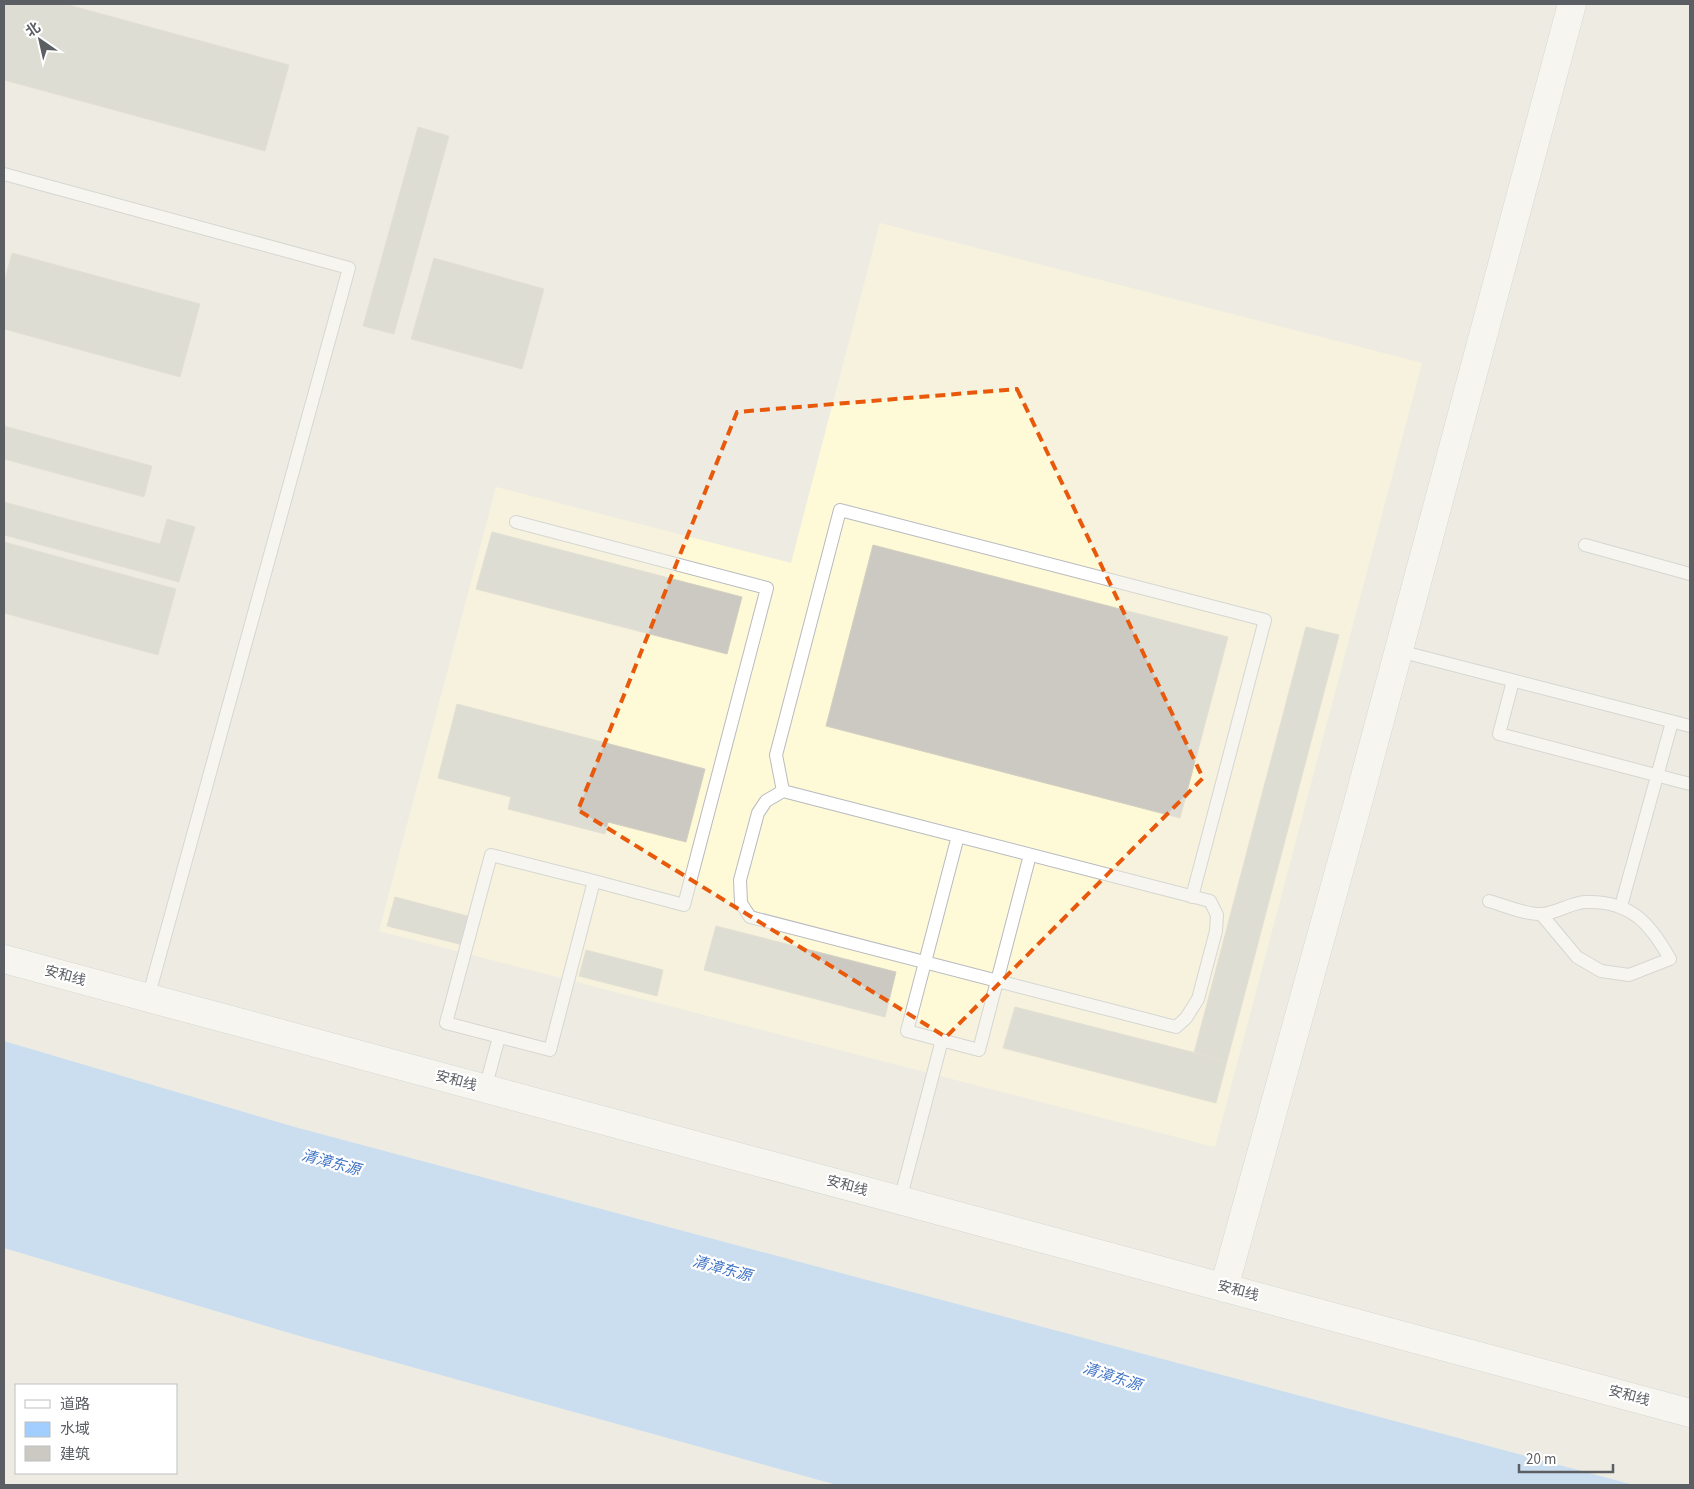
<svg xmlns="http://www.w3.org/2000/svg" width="1694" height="1489" viewBox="0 0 1694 1489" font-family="'Source Sans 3','Noto Sans SC',sans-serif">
<rect width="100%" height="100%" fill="#eeece2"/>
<path fill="#fef9d7" d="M880,223L1422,363L1215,1147L379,931L496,487L791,563Z"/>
<path fill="#a1cdff" d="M4,1041L295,1127L1634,1485H837L296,1335L4,1248Z"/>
<path fill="#cbc9c2" stroke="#d3cfc1" d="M5,4H65L289,65L265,151L4,80Z
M418,127L449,136L394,334L363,326Z
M12,253L200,304L180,377L4,329V282Z
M434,258L544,289L522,369L411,339Z
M4,426L152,466L144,497L4,459Z
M4,502L160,544L167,519L195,527L179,582L4,535Z
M492,532L742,597L727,654L476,589Z
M4,542L176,589L158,655L4,613Z
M873,545L1228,637L1180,818L826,726Z
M1306,627L1339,635L1227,1061L1194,1053Z
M457,704L705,769L686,842L608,822L605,834L508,809L511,797L438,778Z
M395,897L471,917L463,945L387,926Z
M716,926L896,972L885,1017L704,970Z
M586,950L663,970L657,996L579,976Z
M1015,1007L1227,1061L1216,1103L1003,1048Z"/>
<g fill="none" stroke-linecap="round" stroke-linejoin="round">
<defs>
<path id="service" d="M4,174L349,268L148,998
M516,522L767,588L684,905L594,881
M1585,545L1690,574
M1399,651L1690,726
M1513,681L1499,734L1690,784
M783,791L1210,901L1217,915L1216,931L1198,999L1186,1018L1176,1027L750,917L741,903L740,880L758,813L766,801Z
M783,791L776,755L840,510L1265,620L1192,897
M958,836L907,1031L979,1050L1030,855
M491,855L594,881L550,1050L446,1023Z
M1489,901C1503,905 1527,915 1541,914C1555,914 1570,903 1585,902C1630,900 1650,923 1670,959L1629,975L1601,971L1577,957L1541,914
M1621,906L1672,722
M485,1089L499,1037
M900,1200L942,1040"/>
<path id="secondary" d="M4,959L1690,1413
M1224,1288L1357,806L1572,4"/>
</defs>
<use href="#service" stroke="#b8babf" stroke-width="14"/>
<use href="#secondary" stroke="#b8bbc1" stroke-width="29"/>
<use href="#service" stroke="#fff" stroke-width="12"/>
<use href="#secondary" stroke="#fff" stroke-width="28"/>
</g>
<path d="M0 0H1694V1489H0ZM1017,389L1203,778L946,1037L578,810L737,412Z" fill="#eeece2" fill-opacity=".55" fill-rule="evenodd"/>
<path fill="none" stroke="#e8590c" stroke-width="4" stroke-dasharray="10 6" stroke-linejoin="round" d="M1017,389L1203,778L946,1037L578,810L737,412Z"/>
<g text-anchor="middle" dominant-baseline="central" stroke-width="4.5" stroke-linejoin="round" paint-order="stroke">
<g font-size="14" fill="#5b5e63" stroke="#fff">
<text transform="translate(65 976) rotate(15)">安和线</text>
<text transform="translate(456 1081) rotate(15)">安和线</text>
<text transform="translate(847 1186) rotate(15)">安和线</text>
<text transform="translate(1238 1291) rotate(15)">安和线</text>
<text transform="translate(1629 1396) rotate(15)">安和线</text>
</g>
<g font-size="15" font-style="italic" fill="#4174c5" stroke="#fff">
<text transform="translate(331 1163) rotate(15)">清漳东源</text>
<text transform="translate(722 1269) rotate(15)">清漳东源</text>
<text transform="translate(1112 1377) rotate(18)">清漳东源</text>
</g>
</g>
<rect width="1694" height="1489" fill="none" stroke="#5b5e63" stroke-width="10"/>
<rect x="15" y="1384" width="162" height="90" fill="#ffffff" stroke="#bdbfc1"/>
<rect x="25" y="1400" width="25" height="8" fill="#ffffff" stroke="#bdbfc1"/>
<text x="60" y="1409" font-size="15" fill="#5b5e63">道路</text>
<rect x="25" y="1422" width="25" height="15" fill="#a1cdff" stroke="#bdbfc1"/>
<text x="60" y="1434" font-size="15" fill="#5b5e63">水域</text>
<rect x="25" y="1446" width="25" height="15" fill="#cbc9c2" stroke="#bdbfc1"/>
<text x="60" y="1459" font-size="15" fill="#5b5e63">建筑</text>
<g transform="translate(40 40) rotate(326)" stroke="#ffffff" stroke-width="4" paint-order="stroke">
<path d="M0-4L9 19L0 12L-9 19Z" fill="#5b5e63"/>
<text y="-8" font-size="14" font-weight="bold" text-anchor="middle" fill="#5b5e63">北</text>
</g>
<path d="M1519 1464v8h94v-8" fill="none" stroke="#5b5e63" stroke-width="2.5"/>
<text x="1526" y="1464" font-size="15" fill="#5b5e63" stroke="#ffffff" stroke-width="4" paint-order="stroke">20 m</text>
</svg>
